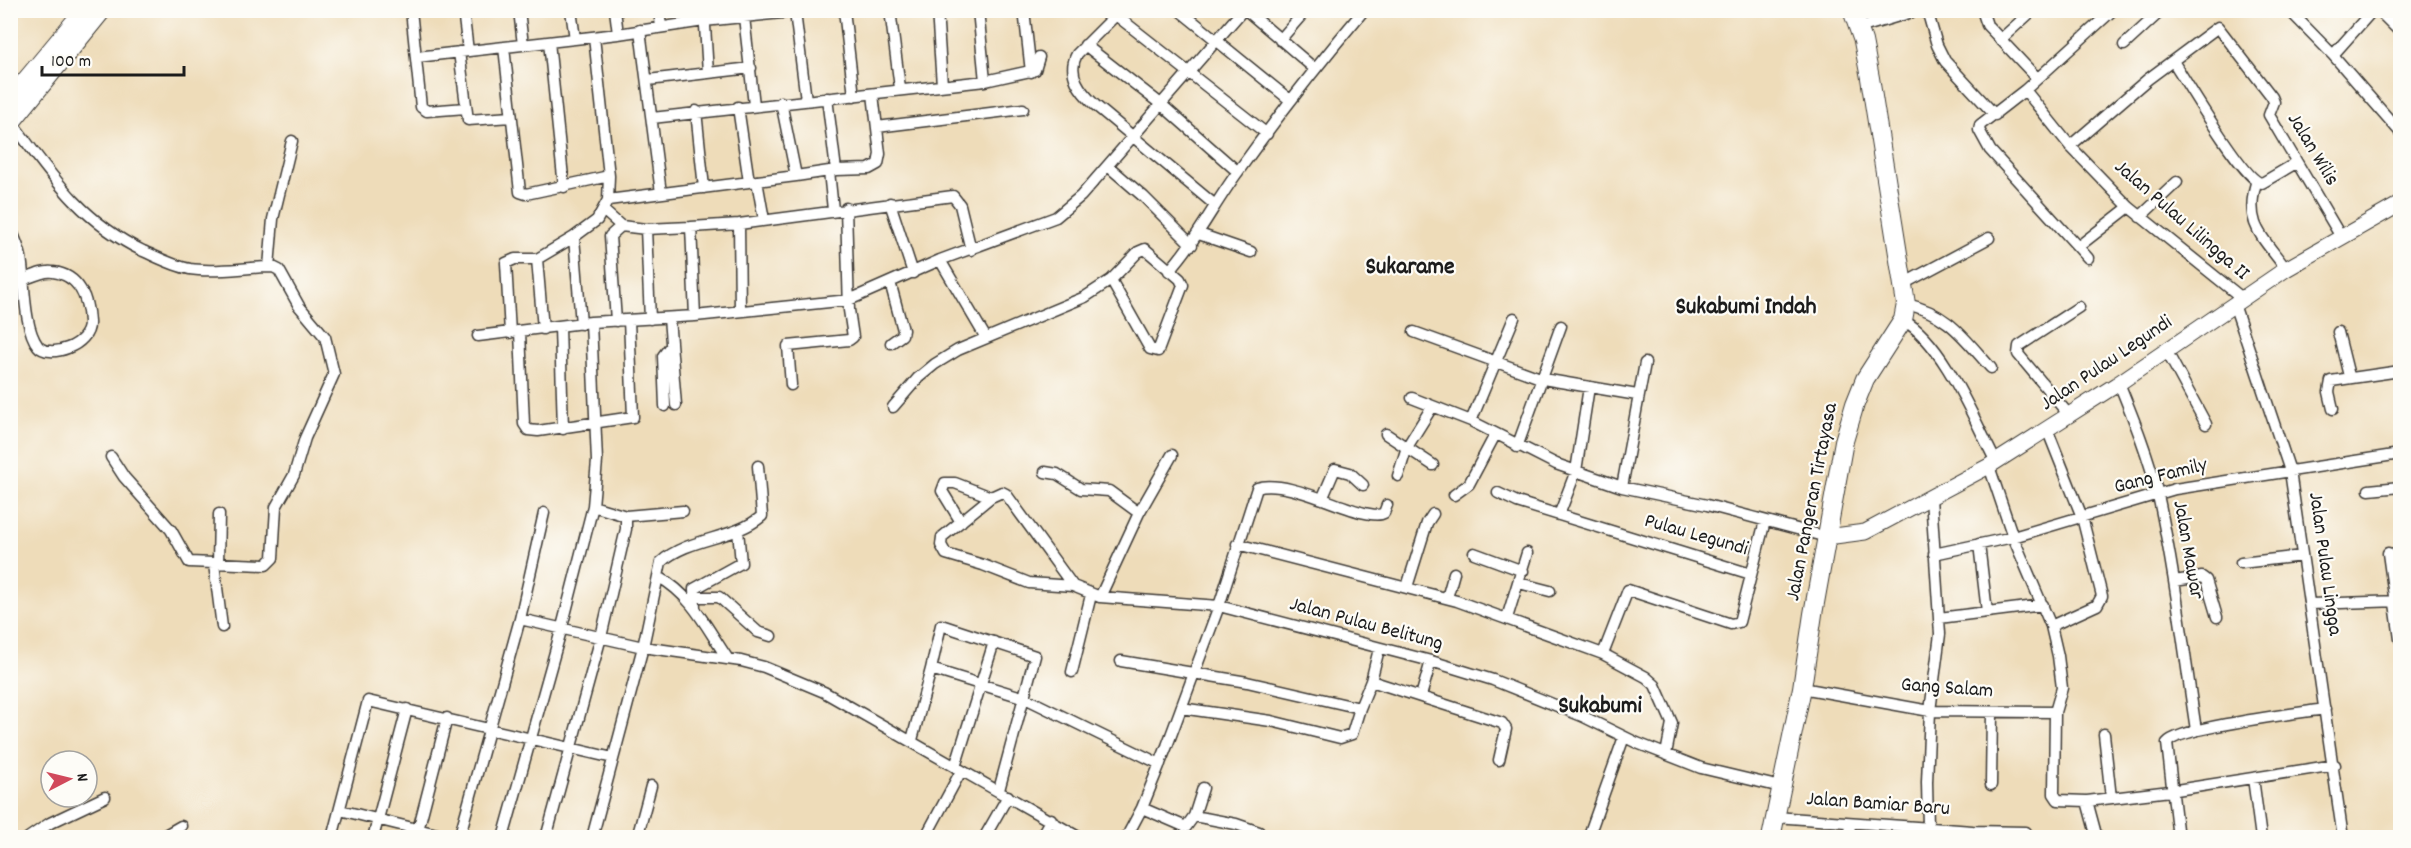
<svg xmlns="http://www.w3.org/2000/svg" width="2411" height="848" viewBox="0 0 2411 848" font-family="Dekko,sans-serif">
<rect width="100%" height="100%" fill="#fdfcf7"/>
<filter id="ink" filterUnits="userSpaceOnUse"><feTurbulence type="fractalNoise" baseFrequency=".0167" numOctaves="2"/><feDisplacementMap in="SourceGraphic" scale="12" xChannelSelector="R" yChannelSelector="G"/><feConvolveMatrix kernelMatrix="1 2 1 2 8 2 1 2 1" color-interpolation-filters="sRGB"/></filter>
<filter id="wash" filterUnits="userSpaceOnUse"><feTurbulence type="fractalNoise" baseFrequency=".008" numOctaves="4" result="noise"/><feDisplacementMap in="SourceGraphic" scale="24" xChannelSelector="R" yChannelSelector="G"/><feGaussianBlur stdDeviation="1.35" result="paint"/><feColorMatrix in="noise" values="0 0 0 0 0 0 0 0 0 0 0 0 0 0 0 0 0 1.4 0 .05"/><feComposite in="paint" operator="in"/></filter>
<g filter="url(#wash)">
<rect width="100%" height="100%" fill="#eedcb9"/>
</g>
<g filter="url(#ink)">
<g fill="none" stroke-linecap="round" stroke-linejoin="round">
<defs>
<path id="street" d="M411,10L421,107L427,111L466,108
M463,10L468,51
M519,10L523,45
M571,10L575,39
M615,10L618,34
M659,10L661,27
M704,10L708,73
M844,10L854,96
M890,10L900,88
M937,10L942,85
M978,10L985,81
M1024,10L1031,72
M1121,10L1077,54C1066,74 1081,92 1095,105L1215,205
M1179,10L1290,100
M1246,10L1315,69
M1927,10L1937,45L1945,61L1995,115
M1982,10L1987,25L2037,78
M2289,10L2333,55L2400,132
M2378,10L2400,32
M795,12L806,100
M1117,16L1267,134
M744,17L754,105
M1859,28L1919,10
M640,30L661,193
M1280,40L1306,10
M2000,40L2033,10
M549,42L564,187
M1085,45L1162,105L1238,172
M2124,45L2162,10
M504,47L520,192L526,194L609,176
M459,52L468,120L511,117
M2333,55L2373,10
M417,57L618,34L704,21L812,10
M2173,61C2185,80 2245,182 2262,183L2296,163
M648,80L751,68
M2025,90L2070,146L2129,207L2242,298
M827,98L836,170L869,169L878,164L880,154L873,94
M738,107L749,182
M696,111L704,188
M652,118L985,81L1035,70L1039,57
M11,121C51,175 81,221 143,251C159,258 174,266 190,269C216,273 246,267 273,267L279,270L299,306L325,337L334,374L305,438L294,475L276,507L273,558L266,565L189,562L171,530L124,477L111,457
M877,127L1023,109
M2070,146L2148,79L2218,27L2272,97L2274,102L2269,115L2341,237
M1108,166L1144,197L1192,245
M829,171L833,210
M796,176L836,170
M757,181L764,220
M2256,183C2244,225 2263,237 2286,269
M608,200L796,176L781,102
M890,203L913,273
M603,210L621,226L646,229L691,227L739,224L953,196L960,205L971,250
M2140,217L2177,182
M739,224L740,311
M10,227C14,236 19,247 21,257C25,280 23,327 38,346C48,359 91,346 89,322C88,300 80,275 53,272C44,270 31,277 23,280
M691,227L695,316
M646,229L650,319
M1199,234L1251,252
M2079,246L2129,207
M2088,258L1990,150L1979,130L1980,125L2025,90L2113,10
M537,259L543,329
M940,260L986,338
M269,267L273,219L292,141
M1169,271C1196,241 1213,206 1237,173C1277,117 1319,63 1364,10
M890,282L903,330L902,335L891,343
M1903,284L1989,238
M1906,304C1948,313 1964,338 1991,368
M2234,304L2290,471L2343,838
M669,318L676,405
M1903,320C1944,343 1974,420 1996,462
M616,321L610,236L621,226
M581,324L574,237L597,220L608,200L609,176L594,37
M560,327L563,429
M520,332L524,424L528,430L538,431L633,417L629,320
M1414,332L1543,379L1637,395
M2338,332L2349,376
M510,333L506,263L515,259H537L574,237
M478,336L591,322L695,316L849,300L940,260L1056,217L1081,196L1243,10
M2166,350L2206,424
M2119,383C2134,420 2149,457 2158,495C2175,573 2184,652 2196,730
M791,385L788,346L849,340L853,337L849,310L846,208
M1412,398L1471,421L1556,464L1622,487L1707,505L1827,537
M665,406L663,356L669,348
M893,407L918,378L935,364L958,350L1085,297L1111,280L1138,252L1145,249L1180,279L1183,285L1158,351L1150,349L1111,280
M2333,409L2329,392L2331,381L2400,371
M2069,415L2018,354L2019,346L2079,307
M1471,421L1514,318
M2047,429L2082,517L2102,596L2097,605L2051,626
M1386,434L1433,465
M1517,447L1561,326
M1989,466L2013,537L2051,626L2058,656L2062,688L2055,712L2054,794L2058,800L2087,801L2170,791L2335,765
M1045,472L1057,474L1081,489L1109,491L1139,513L1100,597
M1398,476L1407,447L1432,407
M1622,487L1645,363
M2369,490L2400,487
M1498,493L1517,502L1751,574
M1454,495L1469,484L1495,435
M991,497L942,537L941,545L946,554L983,565L1029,583L1073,586L1100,597L1219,606L1431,661L1493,680L1582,716L1637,743L1701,768L1781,787
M1323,497L1335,469L1350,473L1363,485
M1139,513L1172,455
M1559,515L1576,471L1589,387
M626,516L683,511
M961,522L942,491L945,483H955L991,497L1002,492L1006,494L1073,586
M1237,544L1457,601L1603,654L1646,677L1655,685L1672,723L1666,754
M1979,544L1987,612
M1474,553L1523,571
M2388,553L2400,639
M1934,554L2013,537L2175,489L2400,454
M2241,563L2302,556
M214,564L222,627
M218,564L219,514
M659,577C693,596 707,629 728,659
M2174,581L2202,577L2206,580L2217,617
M1519,583L1550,591
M1407,587L1427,523L1433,514
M693,597H719L758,632L771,636
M1447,598L1454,573
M2310,604L2400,601
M695,608L694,589L741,563L738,530
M1507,618L1527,553
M1939,618L2043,605
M520,619L643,647L741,661L764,667L824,692L1080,838
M1603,654L1628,590L1731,624L1739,622L1765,521
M1121,661L1247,682L1360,708L1371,681L1379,649
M931,669L941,625L1035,656L999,790
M1072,672L1091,595
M1371,681L1502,723L1506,729L1499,760
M1802,688L1930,711L2055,712
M1421,696L1431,661
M1181,708L1271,721L1340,738L1352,734L1360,708
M2104,734L2111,798
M912,740L931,669L1025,698L1160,764
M955,767L994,642
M2253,778L2261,838
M1991,785L1992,712
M2087,801L2097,838
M1142,808L1186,827L1194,816L1203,788
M340,810L453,838
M1194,816L1236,824L1259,832
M1775,817L1959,830L1972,831L1974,838
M1928,828L1927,782L1930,711L1940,634L1931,498
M1972,831L2026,832
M28,838L50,823L105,797
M160,838L181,826
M332,838L368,701L613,758
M373,838L407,709
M416,838L447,718
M459,838L520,619L544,513
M503,838L562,627L593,506L597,461L591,322
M546,838L601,637L626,529V516L593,506
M592,838L643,647L661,562C689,537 734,540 762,516L758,466
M637,838L651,786
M925,838L961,771
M984,838L1008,796
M1040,838L1051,819
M1126,838L1142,808L1167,746L1219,606L1257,488C1292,477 1366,524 1384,513L1387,505
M1588,838L1624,737
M1849,838L1850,823
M2178,838L2167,743C2179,727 2299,713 2325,709"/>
<path id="secondary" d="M1827,537L1865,532L1989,466L2119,383L2286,269L2400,204"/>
<path id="primary" d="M1771,838L1802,688L1813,614L1844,441L1855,404L1865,379L1903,320L1906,304L1870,78L1863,41L1852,10"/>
<path id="highway" d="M10,101L85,11
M10,122L101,10"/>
</defs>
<use href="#street" stroke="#3c3934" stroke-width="13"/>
<use href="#secondary" stroke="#3c3934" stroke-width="17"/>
<use href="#primary" stroke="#3c3934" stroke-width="20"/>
<use href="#highway" stroke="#3c3934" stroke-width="22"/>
<use href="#street" stroke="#fff" stroke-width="10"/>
<use href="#secondary" stroke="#fff" stroke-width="15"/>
<use href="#primary" stroke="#fff" stroke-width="18"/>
<use href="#highway" stroke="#fff" stroke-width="20"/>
</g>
</g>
<g text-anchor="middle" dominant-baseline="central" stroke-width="4.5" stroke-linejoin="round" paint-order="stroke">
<g font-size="21" fill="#1c1c1c" stroke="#fdfcf7">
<text transform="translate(2312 150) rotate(59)">Jalan Wilis</text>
<text transform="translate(2181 221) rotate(41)">Jalan Pulau Lilingga II</text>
<text transform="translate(2107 364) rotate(-34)">Jalan Pulau Legundi</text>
<text transform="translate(2161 477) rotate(-14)">Gang Family</text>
<text transform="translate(1813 502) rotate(-79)">Jalan Pangeran Tirtayasa</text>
<text transform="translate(1696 536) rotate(16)">Pulau Legundi</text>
<text transform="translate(2187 550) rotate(80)">Jalan Mawar</text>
<text transform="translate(2324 564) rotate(82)">Jalan Pulau Lingga</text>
<text transform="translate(1366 625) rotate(15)">Jalan Pulau Belitung</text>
<text transform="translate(1947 689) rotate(4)">Gang Salam</text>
<text transform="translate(1878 805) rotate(4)">Jalan Bamiar Baru</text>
</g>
<g font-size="24" font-weight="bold" fill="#1c1c1c" stroke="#fdfcf7">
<text x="1410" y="268">Sukarame</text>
<text x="1746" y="308">Sukabumi Indah</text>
<text x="1600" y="707">Sukabumi</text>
</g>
</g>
<rect width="2411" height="848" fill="none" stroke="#fdfcf7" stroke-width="36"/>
<g transform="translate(69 779) rotate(83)"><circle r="28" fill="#fdfcf7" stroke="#a3a29f" stroke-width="1.5"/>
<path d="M0-4.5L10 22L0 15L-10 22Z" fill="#d1495b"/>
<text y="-9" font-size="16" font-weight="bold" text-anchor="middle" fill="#1c1c1c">N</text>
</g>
<path d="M42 66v9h142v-9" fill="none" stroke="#1c1c1c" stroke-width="3"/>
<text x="51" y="66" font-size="18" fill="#1c1c1c" stroke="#fdfcf7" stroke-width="4.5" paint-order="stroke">100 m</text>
</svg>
